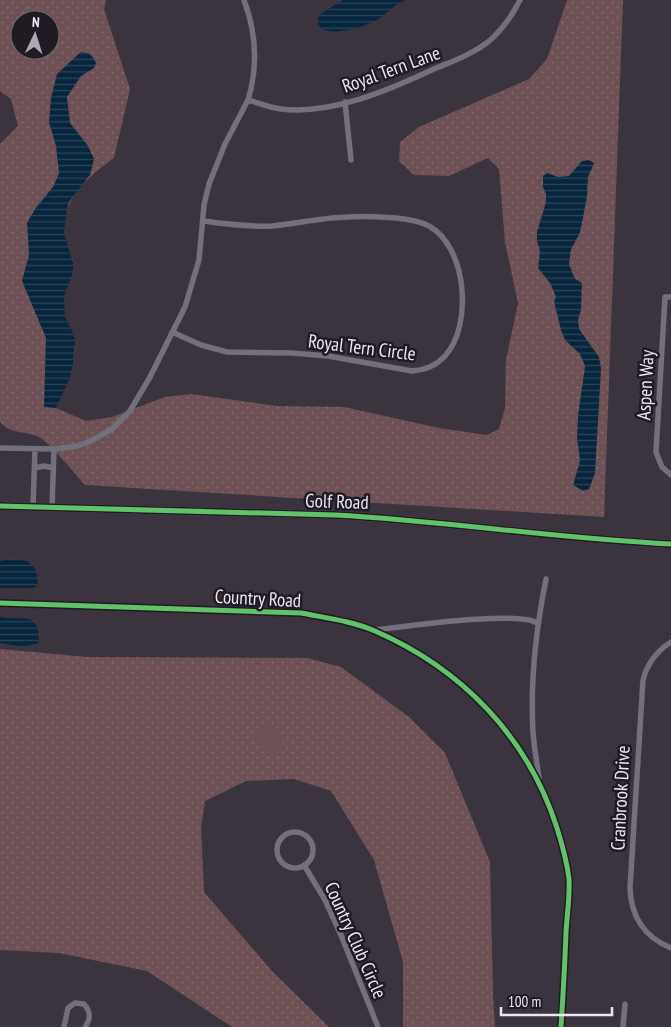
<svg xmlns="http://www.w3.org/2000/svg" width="671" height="1027" viewBox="0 0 671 1027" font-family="'PT Sans Narrow',sans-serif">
<defs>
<pattern id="grass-dots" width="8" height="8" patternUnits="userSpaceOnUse" patternTransform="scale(1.25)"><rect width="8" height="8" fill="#6d5154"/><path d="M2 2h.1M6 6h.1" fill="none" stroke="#826a6d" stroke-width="1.8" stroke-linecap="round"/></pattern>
<pattern id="water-rules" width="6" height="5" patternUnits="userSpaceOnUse" patternTransform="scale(1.25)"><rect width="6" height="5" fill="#07263e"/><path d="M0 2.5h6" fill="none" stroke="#2b455a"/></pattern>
</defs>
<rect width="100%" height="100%" fill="#3b343f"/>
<path fill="url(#grass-dots)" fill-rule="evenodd" d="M0,0H106L104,9L130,89L114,158C89,176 61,199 64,234C65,245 73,256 74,266C74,277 66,286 64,295C63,301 63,313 65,318C68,326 73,331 74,339C78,365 64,386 56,408L86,421L112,417L165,397L191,394L277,406L344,407L439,428L487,435L499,429L505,408L506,360L518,303L505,242L499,169L488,158L449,176L414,175L399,161L400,142L419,127L529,79L547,59L567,0H623L604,517L85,485C75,474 50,443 39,437C24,430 12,435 0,422V144L18,126L11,99L0,91ZM20,20H50V50H20Z
M0,649L87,657L307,658L341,667L409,717L445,753L490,862L493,996L495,1027H403V962L374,860L331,791L294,779L246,781L205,801L201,827L204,892L272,971L329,1027H232L147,971L59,953L0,950Z"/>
<path fill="#6d5154" d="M264,726C268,727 273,728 276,731C285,738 284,751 276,758L268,754L252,739C251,732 257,728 264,726Z"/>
<path fill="url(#water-rules)" d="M343,0H406C394,4 387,14 377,20C364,27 323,41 317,22L320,14Z
M81,52C90,53 92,55 96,63L94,68L81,76L67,97L70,123L88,146L94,159L90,175L69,202L66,214L64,233L74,265L73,273L64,296L65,317L73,333L75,342L73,364L70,378L56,408L44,407L46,338L22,281L29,255L27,223L35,209L53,187L59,173L56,146L49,122L51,98L57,74Z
M589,160L594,163L588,177L587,196L582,223L579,235L571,249L569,264L575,279L582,283L581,310L578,320L579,329L599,357L601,369L595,473L589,489L583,491L573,485L580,461L577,437L578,416L585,366L580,354L565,340L561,330L554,301L556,297L550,283L538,268L540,251L537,241V232L546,202V194L543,187V176L547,173L558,177L569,176L582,161Z
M8,559C28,559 37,562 38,584L34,588H0V561Z
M0,617C22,621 40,610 39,643L24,647L0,643Z"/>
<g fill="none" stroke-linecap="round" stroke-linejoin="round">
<path stroke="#71707c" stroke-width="5.5" d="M248,100C259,103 270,108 281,109C332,115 389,90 434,69C453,61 471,55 488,42C502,30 512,16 520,0
M345,102L351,160
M671,297H665L656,452L662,467L671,475
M172,332L201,345L227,352L292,353L328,356L412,371C425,370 437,365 445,356C473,325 467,247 429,226C419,221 407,219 396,218C375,216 353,216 332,218C312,220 292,224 272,226C249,227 226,224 204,221
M0,448L55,449L77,446L89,442L112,429L130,411L150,377L185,307L199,260L204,205L209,184L225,144L248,100C258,67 256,32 244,0
M35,468L44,466L53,468
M33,507L35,449
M52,508L54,449
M0,603L301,613C326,618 352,621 375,631C462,669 528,737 557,828C562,844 567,862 569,879C570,897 567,915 566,932C565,964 563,995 561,1027
M375,630C403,627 518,610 537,623
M671,642C657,651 647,664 643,680L630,888C631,916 644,937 671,948
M539,778C537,763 534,747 533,732C530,680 536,629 546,579
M277 850a18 18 0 1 1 36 0a18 18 0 1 1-36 0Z
M304,865L325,900L341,935L378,1027
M64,1027L68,1008L75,1003L84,1004C91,1012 91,1019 85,1027
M623,1027L625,1004"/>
<path stroke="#71707c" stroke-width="8" d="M0,506L335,515C448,521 559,539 671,544"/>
<defs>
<path id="cycleway" d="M0,506L335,515C448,521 559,539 671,544
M0,603L301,613C326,618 352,621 375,631C462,669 528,737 557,828C562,844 567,862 569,879C570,897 567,915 566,932C565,964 563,995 561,1027"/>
</defs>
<use href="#cycleway" stroke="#201a23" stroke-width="8"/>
<use href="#cycleway" stroke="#61c268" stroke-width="5"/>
</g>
<g text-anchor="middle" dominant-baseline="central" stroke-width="5" stroke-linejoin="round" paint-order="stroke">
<g font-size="19" fill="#ede5f3" stroke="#201a23">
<text transform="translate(391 69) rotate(-20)">Royal Tern Lane</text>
<text transform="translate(362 347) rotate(7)">Royal Tern Circle</text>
<text transform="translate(645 385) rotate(-87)">Aspen Way</text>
<text transform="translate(337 501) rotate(2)">Golf Road</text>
<text transform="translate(258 598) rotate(3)">Country Road</text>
<text transform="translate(620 798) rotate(-87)">Cranbrook Drive</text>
<text transform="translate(356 940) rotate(66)">Country Club Circle</text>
</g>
</g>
<g transform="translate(35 35) rotate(4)"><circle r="24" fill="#201a23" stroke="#726b76"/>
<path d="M0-4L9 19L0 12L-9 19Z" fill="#afa7b4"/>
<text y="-8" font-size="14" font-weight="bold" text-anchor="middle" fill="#ede5f3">N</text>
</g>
<path d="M501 1007v8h111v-8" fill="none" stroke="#ede5f3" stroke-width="2.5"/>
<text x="508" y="1007" font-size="15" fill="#ede5f3" stroke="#201a23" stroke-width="4" paint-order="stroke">100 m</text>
</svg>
